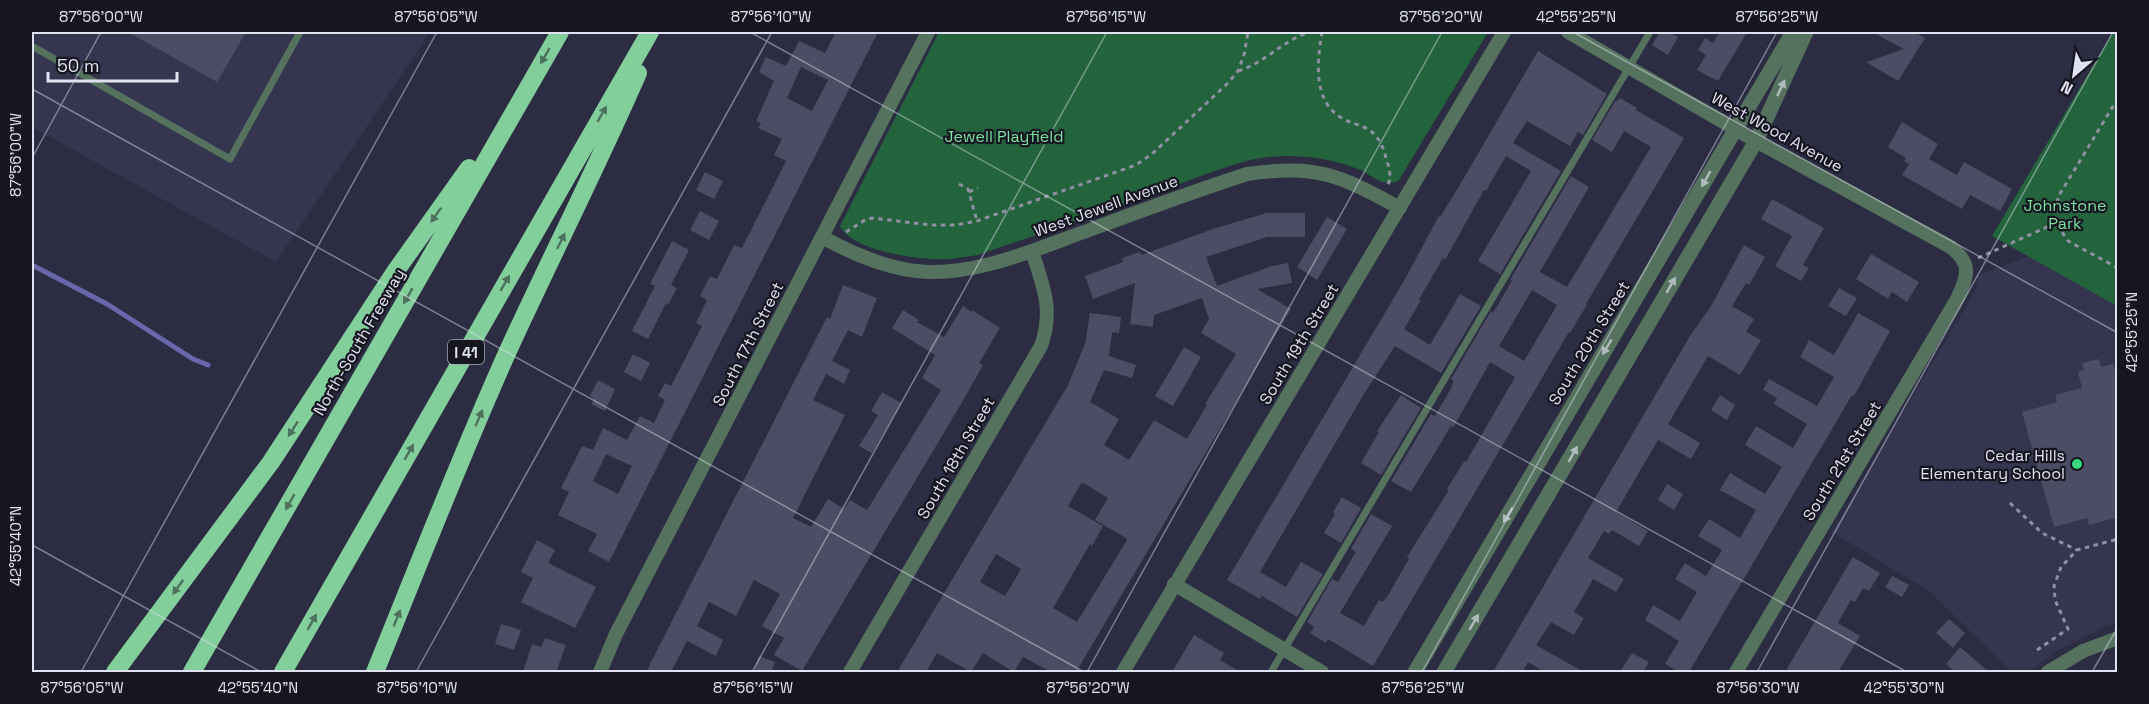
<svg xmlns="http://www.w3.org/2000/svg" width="2149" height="704" viewBox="0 0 2149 704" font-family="'Space Grotesk',sans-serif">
<rect width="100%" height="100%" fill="#2c2c42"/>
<path fill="#353550" d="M32,32H430L276,262L32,127Z
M2028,256L2117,306V623L2104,627L2057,651L2028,672H2012L1929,591L1832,532L1971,298L1976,288L1978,276Z"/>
<path fill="#23643d" d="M939,32H1488L1399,180C1385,190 1371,174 1358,169C1330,158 1298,154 1268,157C1235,161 1195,179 1163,190C1102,212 1040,234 978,255C968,256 959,258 950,259C923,261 853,252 840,226Z
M2113,32H2118L2117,306L1992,236Z"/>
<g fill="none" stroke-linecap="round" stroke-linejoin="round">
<path stroke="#6867ac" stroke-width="5" d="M32,265L107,304L193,359L208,365"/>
</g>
<path fill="#4c4d64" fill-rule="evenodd" d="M128,32H246L217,82Z
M836,32H878L609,562L588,551L597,534L558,515L569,492L561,488L582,446L593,450L603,428L627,440L640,416L654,423L665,400L658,396L665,383L671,386L702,326L696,323L707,300L700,296L710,276L717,279L734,245L742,248L786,161L774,155L782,139L758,128L761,123L756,121L774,81L759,72L766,57L786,66L799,41L825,53ZM801,67L828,80L812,111L787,98ZM606,454L632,466L618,494L593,481Z
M1660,32H1669L1678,37L1668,55L1652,45Z
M1720,32H1747L1718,81L1697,70L1706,55L1698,50L1705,38L1713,43Z
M1872,32H1914L1925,38L1898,81L1866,62L1904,49Z
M1538,51L1607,94L1583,135L1578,132L1570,146L1527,121L1513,143L1561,171L1500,274L1478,261L1531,171L1506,156L1486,191L1484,190L1445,260L1443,258L1419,299L1421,300L1404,329L1430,345L1460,294L1481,306L1441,373L1395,346L1364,394L1260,572L1286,587L1301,562L1323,574L1297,617L1262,596L1260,599L1227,580L1405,279L1439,216L1440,217L1461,183Z
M1620,98L1637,108L1636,110L1684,138L1586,304L1587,305L1570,333L1569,332L1373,666L1328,639L1326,643L1310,633L1314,627L1307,622L1332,579L1338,582L1356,552L1351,549L1371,514L1392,526L1340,613L1364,626L1379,600L1382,602L1387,597L1409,559L1407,557L1449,490L1447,489L1464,461L1466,462L1515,377L1490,362L1453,428L1451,426L1411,492L1391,481L1431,414L1435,416L1452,387H1451L1454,381L1451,379L1491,311L1493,313L1512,281L1510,280L1571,176L1589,187L1540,272L1567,287L1651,147L1624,131L1612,152L1592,140L1616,100L1618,101ZM1532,290L1557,305L1524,361L1499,346Z
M1902,122L1938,144L1929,159L1957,175L1964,162L2012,189L2000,211L1970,195L1962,209L1902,175L1909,164L1904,161L1906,158L1888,147Z
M705,172L723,181L714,199L696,190Z
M1772,199L1824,228L1803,265L1809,268L1801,281L1775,266L1792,236L1761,219Z
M700,211L719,221L709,240L690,230Z
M1267,213H1305V237H1267L1206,257L1217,286L1272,266L1288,263L1292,283L1257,289L1291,309L1076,672H1051L1023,657L1014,672L983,653L971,672L937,653L926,672H897L1067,387L1085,344L1090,313L1121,317L1119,333L1112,332L1109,356L1136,365L1132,378L1104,370L1090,402L1119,419L1104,445L1129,460L1154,420L1187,439L1207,405L1205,404L1236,354L1201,333L1209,319L1202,298L1154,315L1153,327L1130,324L1135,283L1093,299L1085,276L1123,262L1122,258L1140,252L1141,255L1216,228ZM1082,482L1108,498L1095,520L1126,538L1127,540L1077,622L1053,608L1090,544L1092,546L1103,526L1068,506ZM996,554L1021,569L1005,596L980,582Z
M1327,217L1347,229L1317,280L1297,267Z
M672,241L689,250L671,285L677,288L668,305L666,303L648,339L632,331L655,286L650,284Z
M1744,245L1765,257L1749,285L1746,283L1732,306L1754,319L1746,332L1761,340L1740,375L1708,356L1668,424L1700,443L1691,459L1658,440L1616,512L1648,531L1639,546L1612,530L1609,534L1604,531L1588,558L1624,579L1616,592L1593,579L1574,612L1584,618L1574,635L1551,622L1536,645L1584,672H1545L1528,662L1522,672H1493L1690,336L1711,306Z
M1871,254L1919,282L1907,302L1892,292L1888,299L1856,279Z
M843,285L877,298L862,337L848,330L832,361L850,370L844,384L826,374L813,400L845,415L793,518L811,527L828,499L844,509L850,500L867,510L941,390L922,378L935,355L892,328L903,310L919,320L917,322L944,337L963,306L971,312L972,310L1000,328L979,363L983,365L964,399L802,671L774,655L784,638L762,626L780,594L754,580L736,616L709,602L697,626L723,640L716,656L687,641L671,672H646L827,317L830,319Z
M1839,288L1857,298L1846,316L1828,306Z
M1858,313L1890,331L1854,396L1852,395L1689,672H1679L1665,664L1679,641L1645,620L1653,605L1680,621L1697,592L1675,579L1685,563L1706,576L1722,550L1698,536L1709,519L1740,538L1756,510L1720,490L1730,473L1765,494L1782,467L1745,445L1756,426L1793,448L1807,424L1774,404L1777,398L1763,390L1769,379L1817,406L1834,377L1800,357L1809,340L1834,355Z
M1184,347L1201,357L1173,406L1155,396Z
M633,354L650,363L641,381L624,372Z
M2099,359L2101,367L2113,364L2118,380V517L2089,525L2087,518L2054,527L2022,412L2057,402L2055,395L2082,388L2078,372L2084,370L2082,363Z
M598,380L615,389L605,411L591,404L594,399L590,396Z
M882,392L901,403L872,453L859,446L878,415L871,411Z
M1401,395L1421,408L1381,475L1361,463L1379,432L1377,431Z
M1720,395L1735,405L1727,420L1711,410Z
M1667,484L1683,494L1674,510L1658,500Z
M1342,497L1361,508L1341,543L1324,533L1335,514L1333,512Z
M537,540L555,550L548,563L596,587L575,628L521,602L533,578L521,572Z
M1853,557L1880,573L1869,591L1863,588L1855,602L1851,600L1838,623L1860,636L1838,672H1785Z
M1892,576L1909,585L1902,597L1885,587Z
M1949,619L1965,633L1953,648L1936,633Z
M501,624L521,630L514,650L495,644Z
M1194,635L1224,653L1220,660L1240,672H1172Z
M545,638L566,645L556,672H523L532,644L541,647Z
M1960,647L1989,672H1955L1946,664Z
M1632,653L1649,662L1643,672H1620Z
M759,656L775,662L771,672H761L754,670Z"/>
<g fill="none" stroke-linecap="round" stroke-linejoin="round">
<path stroke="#8f90a2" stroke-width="3" stroke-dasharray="4.5 4.5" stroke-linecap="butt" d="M1322,32C1318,55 1314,89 1330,108C1351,133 1375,115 1386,158C1389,168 1392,175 1388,185
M1238,71C1265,63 1283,40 1310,32
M2118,98L2058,197L2056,223L2068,241L2118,268
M959,184L968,189L977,221
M969,192L978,188
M846,232L865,220L872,218L931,225H956L977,221L1136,165L1152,154L1228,83L1238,71L1244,55L1248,32
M1978,258L2056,223
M2010,503L2042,533L2077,550
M2037,650L2068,629L2055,600L2054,586L2061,567L2077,550L2118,539"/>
<path stroke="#54725d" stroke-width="7" d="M32,46L230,159L300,32
M1271,672L1650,32"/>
<path stroke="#54725d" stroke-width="14" d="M1568,32L1756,141L1949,246C1973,263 1968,276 1957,299L1736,672
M822,237C851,253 882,267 916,271C974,278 1038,248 1092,229C1143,210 1195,191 1247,174C1318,164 1339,175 1400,208
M1174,584L1322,672
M600,672L616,634L928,32
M850,672L1041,346C1054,309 1043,287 1032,251
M1123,672L1504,32
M2048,672L2083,651L2118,638"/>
<path stroke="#54725d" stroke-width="15" d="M1415,672L1793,32
M1444,672L1756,141L1806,32"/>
<path stroke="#83cf9c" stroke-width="18" d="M115,672L271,462L395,272L469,168
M192,672L560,32
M283,672L650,32
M375,672C418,566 460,458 507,353C550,259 597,167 638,73"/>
</g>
<defs><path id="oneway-solid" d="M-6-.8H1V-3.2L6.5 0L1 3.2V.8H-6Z" transform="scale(1.5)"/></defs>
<g fill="#4c725e">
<use href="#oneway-solid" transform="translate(545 56) rotate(120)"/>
<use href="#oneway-solid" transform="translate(602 114) rotate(-60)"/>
<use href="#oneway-solid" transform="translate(436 215) rotate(125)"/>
<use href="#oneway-solid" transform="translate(561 241) rotate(-64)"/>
<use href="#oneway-solid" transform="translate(505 283) rotate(-60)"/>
<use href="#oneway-solid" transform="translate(408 296) rotate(120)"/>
<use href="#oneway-solid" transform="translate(479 418) rotate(-66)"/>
<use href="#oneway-solid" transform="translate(293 429) rotate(123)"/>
<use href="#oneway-solid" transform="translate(409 452) rotate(-60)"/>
<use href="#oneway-solid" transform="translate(290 502) rotate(120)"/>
<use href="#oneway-solid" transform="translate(178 587) rotate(126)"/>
<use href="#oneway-solid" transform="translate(397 618) rotate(-68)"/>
<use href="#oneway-solid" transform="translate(312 622) rotate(-60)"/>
</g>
<g fill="#b0bbbd">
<use href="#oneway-solid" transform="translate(1781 88) rotate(-65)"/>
<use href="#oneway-solid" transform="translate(1706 179) rotate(120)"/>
<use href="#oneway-solid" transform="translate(1671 285) rotate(-60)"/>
<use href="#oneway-solid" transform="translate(1607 347) rotate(121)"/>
<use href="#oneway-solid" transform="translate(1573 454) rotate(-60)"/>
<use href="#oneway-solid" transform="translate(1508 515) rotate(121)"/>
<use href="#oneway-solid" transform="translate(1474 622) rotate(-60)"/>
</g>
<path fill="none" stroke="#e1e2f1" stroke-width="1.5" stroke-opacity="0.45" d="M750,32L1907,672M1573,32L2118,333M32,89L1084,672M32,158L101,32M32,545L261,672M81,672L437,32M416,672L772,32M752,672L1107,32M1087,672L1442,32M1422,672L1777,32M1757,672L2113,32M2092,672L2118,627"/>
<circle fill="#37d880" stroke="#151620" stroke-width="2" cx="2077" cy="464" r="6"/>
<g text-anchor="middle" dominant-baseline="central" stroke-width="4.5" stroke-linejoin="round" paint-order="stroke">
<rect fill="#151620" stroke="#a4a5b2" stroke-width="1.5" x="448" y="340" width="36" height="24" rx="4.5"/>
<g font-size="15" font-weight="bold" fill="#e1e2f1">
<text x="466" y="352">I 41</text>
</g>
<g font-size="16" fill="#e1e2f1" stroke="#151620">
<text transform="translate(1777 132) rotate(29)">West Wood Avenue</text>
<text transform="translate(1106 206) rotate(-20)">West Jewell Avenue</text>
<text transform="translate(359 342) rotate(-60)">North-South Freeway</text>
<text transform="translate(1589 343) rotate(-59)">South 20th Street</text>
<text transform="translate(748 344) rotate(-63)">South 17th Street</text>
<text transform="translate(1299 344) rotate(-59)">South 19th Street</text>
<text transform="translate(956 458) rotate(-60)">South 18th Street</text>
<text transform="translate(1842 461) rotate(-59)">South 21st Street</text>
</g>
<g font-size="16" fill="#7be29f" stroke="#151620">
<text x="1004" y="136">Jewell Playfield</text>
<text x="2065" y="205">Johnstone<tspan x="2065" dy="18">Park</tspan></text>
</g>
<g font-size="16" fill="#e1e2f1" stroke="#151620" text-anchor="end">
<text x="2065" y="455">Cedar Hills<tspan x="2065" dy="18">Elementary School</tspan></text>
</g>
</g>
<rect width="2149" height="704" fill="none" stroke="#151620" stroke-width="66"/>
<g transform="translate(2074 75) rotate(209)" stroke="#151620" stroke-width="4.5" paint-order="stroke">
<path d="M0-4.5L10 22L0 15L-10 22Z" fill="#e1e2f1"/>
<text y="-9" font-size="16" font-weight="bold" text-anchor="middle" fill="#e1e2f1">N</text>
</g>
<path d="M48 72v9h129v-9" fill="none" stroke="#e1e2f1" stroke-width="3"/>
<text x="57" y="72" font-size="18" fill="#e1e2f1" stroke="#151620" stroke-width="4.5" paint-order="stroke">50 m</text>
<rect x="33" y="33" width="2083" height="638" fill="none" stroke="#e1e2f1" stroke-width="2"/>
<g font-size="15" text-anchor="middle" fill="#e1e2f1">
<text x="101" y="22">87°56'00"W</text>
<text x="436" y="22">87°56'05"W</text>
<text x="771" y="22">87°56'10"W</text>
<text x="1106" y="22">87°56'15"W</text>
<text x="1441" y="22">87°56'20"W</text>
<text x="1576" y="22">42°55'25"N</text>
<text x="1777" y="22">87°56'25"W</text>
<text transform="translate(16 155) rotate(-90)" y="5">87°56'00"W</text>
<text transform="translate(2132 332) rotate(-90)" y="5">42°55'25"N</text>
<text transform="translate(16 546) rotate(-90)" y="5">42°55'40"N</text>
<text x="82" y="693">87°56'05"W</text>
<text x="258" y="693">42°55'40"N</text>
<text x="417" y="693">87°56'10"W</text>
<text x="753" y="693">87°56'15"W</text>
<text x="1088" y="693">87°56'20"W</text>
<text x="1423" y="693">87°56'25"W</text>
<text x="1758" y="693">87°56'30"W</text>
<text x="1904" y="693">42°55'30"N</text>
</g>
</svg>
